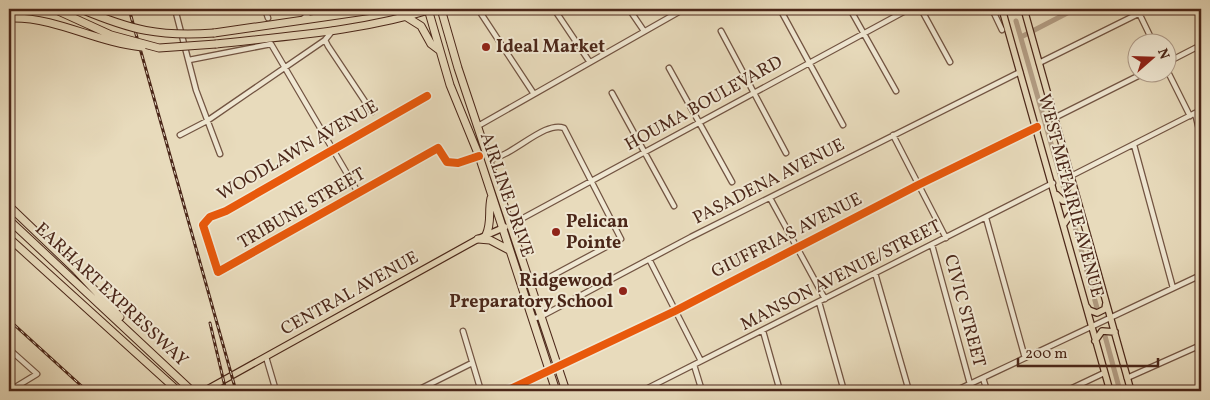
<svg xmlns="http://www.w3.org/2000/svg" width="1210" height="400" viewBox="0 0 1210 400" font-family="Vollkorn,serif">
<rect width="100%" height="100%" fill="#e8dbbc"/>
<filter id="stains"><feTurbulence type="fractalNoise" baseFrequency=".004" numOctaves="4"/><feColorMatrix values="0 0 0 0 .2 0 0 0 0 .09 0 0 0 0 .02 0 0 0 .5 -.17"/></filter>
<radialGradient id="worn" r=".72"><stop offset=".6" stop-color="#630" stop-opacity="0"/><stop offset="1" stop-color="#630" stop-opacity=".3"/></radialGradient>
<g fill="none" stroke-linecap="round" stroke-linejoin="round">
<path stroke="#b39e85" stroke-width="5" d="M1016,21L1064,189
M1021,37L1075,9
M1075,227L1097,308
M1105,336L1120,391"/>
<defs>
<path id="minor" d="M175,9L196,90L220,154
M265,9L268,18
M326,9L338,14
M478,9L534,94
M554,9L589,61
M629,9L644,31
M780,9L843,125
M850,9L896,91
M921,9L950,62
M992,9L1002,30
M1139,13L1153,42
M304,18L313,9
M333,30L325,40L328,46L372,112
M721,31L786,153
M189,60L271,44L359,194
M1168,62L1201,45
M1039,63L1148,9
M669,68L732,182
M1168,72L1190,116
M612,93L674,206
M427,96L226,211L210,217L203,225L218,272L438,148L447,162L458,163L479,156
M1195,113L1201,138
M1054,118L1146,72
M478,126L684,9
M180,135L207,121L325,40
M893,135L946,238
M1134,145L1173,288
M490,159C512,157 545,120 564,128L621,239L533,286
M1071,176L1201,110
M770,198L825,299
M986,218L1025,358
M512,224L909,9
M932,245L970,384
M649,259L701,361
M875,273L909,391
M819,302L844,391
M532,319L542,316L691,237L1020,72
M463,331L481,391
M763,331L780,391
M9,349L37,374L9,391
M266,357L276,391
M694,365L702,391
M983,378L987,391
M1127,378L1201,345
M416,391L472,363
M506,391L675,311L918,185L1037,127
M642,391L1053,183
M955,391L1201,275
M1066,391L1104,373"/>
<path id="major" d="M1002,9L1110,391
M1024,9L1131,391
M1057,195L1063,201H1068L1074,190
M1064,224L1070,215L1078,216L1083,220
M1087,307L1089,310L1097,313L1105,309L1106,303
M1095,341L1102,331L1115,332
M204,391L478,239L505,227"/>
<path id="highway" d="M428,9L450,85L479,156L556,391
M441,9L458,68L566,391
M405,16L421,26L431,44L439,50
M214,33L379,9
M216,44C287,36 363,31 432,9
M9,206L76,270L120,317
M9,220L192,391
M486,235C492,223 488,211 491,198
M9,238L178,391
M478,239L490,240L509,250"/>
</defs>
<use href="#minor" stroke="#725442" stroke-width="7"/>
<use href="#major" stroke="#4b2719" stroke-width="8"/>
<use href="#highway" stroke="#4b2719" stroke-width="9"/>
<use href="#minor" stroke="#f0e8d3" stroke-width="4.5"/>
<use href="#major" stroke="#e8dbbc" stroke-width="5.5"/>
<use href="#highway" stroke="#e8dbbc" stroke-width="7"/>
<defs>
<path id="rail" d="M129,9L236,391
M9,320L87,391
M210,323L226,391"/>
</defs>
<use href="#rail" stroke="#4b2719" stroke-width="3"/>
<use href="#rail" stroke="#f0e8d3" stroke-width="1" stroke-dasharray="4" stroke-linecap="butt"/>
<defs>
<path id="highway-bridge" d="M54,9L111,35L159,48L216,44
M81,9C131,30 159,37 214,33
M14,18C58,18 98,43 142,47"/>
</defs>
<use href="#highway-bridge" stroke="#4b2719" stroke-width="9" stroke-linecap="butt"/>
<use href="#highway-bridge" stroke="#e8dbbc" stroke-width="7"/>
<defs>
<path id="cycleway" d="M427,96L226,211L210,217L203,225L218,272L438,148L447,162L458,163L479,156
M506,391L675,311L918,185L1037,127"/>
</defs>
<use href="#cycleway" stroke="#f0e8d3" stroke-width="11"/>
<use href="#cycleway" stroke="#e8590c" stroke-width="8"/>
</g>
<g fill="#8f2418" stroke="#f0e8d3" stroke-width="2">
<circle cx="486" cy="47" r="5"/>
<circle cx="556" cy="232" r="5"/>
<circle cx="623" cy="291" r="5"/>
</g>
<g text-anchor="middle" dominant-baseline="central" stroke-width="4" stroke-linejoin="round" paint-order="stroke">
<g font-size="18" font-weight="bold" fill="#4b2719" stroke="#f0e8d3" text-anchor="start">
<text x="496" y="47">Ideal Market</text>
<text x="566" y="222">Pelican<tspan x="566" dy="21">Pointe</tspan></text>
<text x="613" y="281" text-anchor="end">Ridgewood<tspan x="613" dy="21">Preparatory School</tspan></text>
</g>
<g font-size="18" fill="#4b2719" stroke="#f0e8d3">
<text transform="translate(704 104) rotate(-29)">HOUMA BOULEVARD</text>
<text transform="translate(298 151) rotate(-30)">WOODLAWN AVENUE</text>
<text transform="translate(769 182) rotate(-27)">PASADENA AVENUE</text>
<text transform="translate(506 195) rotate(71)">AIRLINE DRIVE</text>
<text transform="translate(1070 196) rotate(75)">WEST METAIRIE AVENUE</text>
<text transform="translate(302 209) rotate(-30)">TRIBUNE STREET</text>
<text transform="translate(787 236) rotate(-27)">GIUFFRIAS AVENUE</text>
<text transform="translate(841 276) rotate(-27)">MANSON AVENUE/STREET</text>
<text transform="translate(350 294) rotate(-29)">CENTRAL AVENUE</text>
<text transform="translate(111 295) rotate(43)">EARHART EXPRESSWAY</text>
<text transform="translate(964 311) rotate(75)">CIVIC STREET</text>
</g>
</g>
<rect width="1210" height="400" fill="none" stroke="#e8dbbc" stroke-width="30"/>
<rect x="10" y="10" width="1190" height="380" fill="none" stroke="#4b2719" stroke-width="2.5"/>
<rect x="15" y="15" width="1180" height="370" fill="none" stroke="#4b2719"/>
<g transform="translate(1152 58) rotate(70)"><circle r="24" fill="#f0e8d3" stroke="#ae9b89"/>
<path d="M0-4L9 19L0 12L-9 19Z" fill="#8f2418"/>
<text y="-8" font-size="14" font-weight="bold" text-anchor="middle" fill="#4b2719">N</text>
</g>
<path d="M1018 358v8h140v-8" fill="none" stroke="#4b2719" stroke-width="2.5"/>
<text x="1025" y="358" font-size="15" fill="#4b2719" stroke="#f0e8d3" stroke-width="4" paint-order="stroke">200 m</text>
<rect width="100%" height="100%" filter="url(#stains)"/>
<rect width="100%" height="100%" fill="url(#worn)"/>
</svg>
